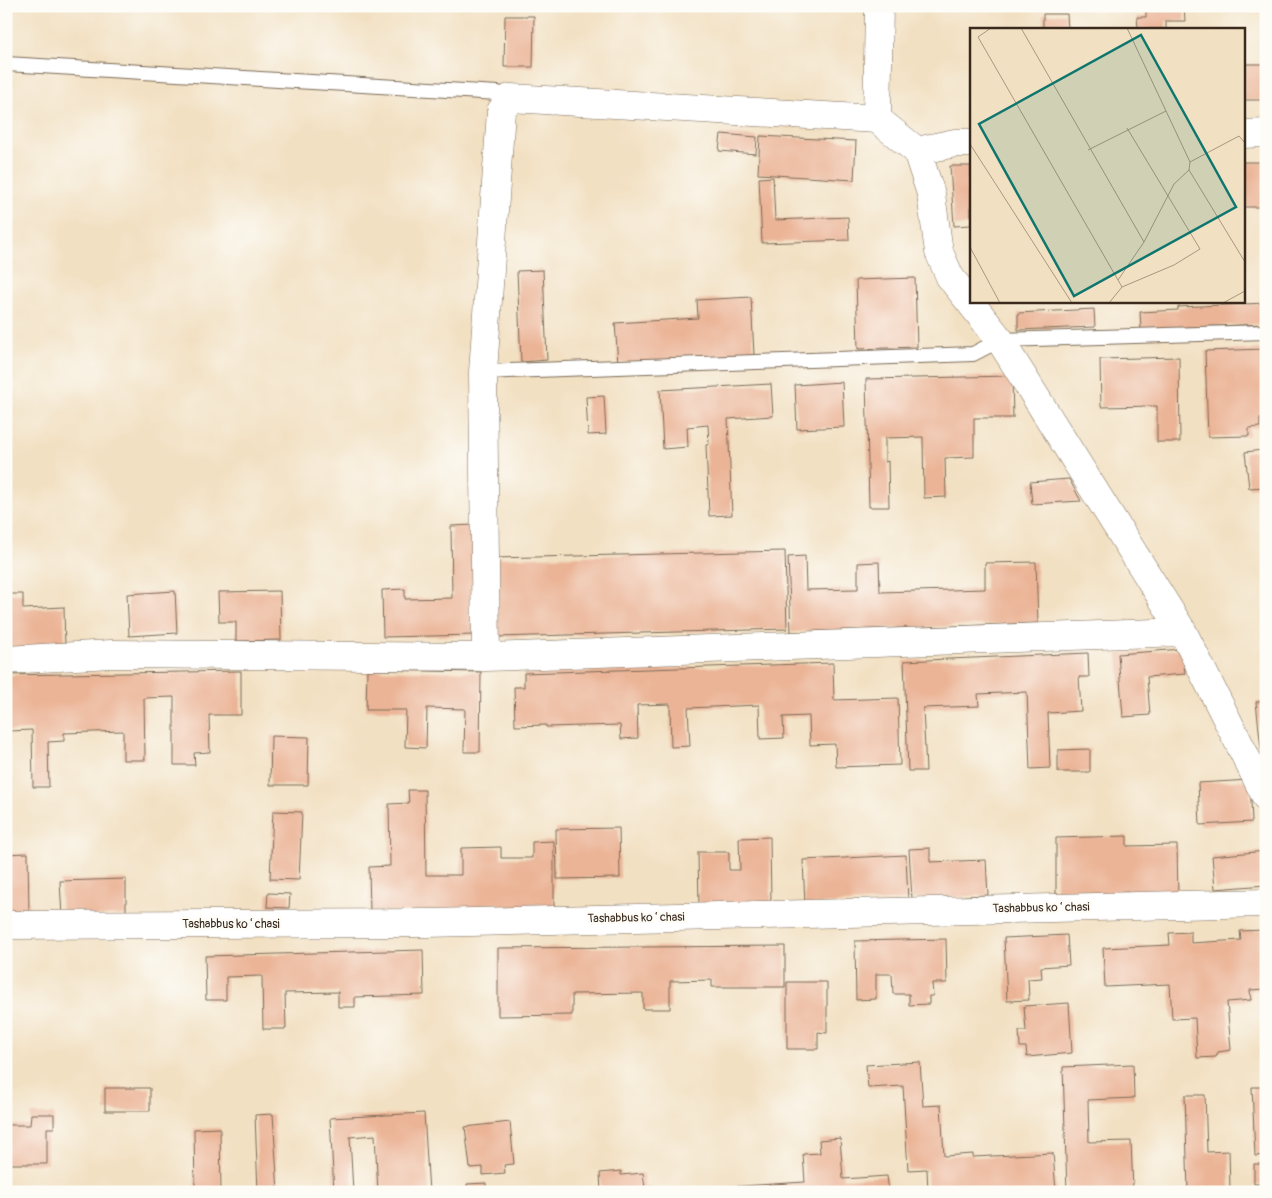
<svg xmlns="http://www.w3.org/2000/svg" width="1272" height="1198" viewBox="0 0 1272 1198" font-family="Pangolin,sans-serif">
<rect width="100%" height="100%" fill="#fdfcf7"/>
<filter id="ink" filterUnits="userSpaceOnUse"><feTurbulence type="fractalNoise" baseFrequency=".02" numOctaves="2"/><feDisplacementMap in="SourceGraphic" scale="10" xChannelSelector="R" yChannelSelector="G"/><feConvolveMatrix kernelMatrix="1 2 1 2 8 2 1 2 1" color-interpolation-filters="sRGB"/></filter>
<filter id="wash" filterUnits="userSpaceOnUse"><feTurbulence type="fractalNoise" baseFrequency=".0096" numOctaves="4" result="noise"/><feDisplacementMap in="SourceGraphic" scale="20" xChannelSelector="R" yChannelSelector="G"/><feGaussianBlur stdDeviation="1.12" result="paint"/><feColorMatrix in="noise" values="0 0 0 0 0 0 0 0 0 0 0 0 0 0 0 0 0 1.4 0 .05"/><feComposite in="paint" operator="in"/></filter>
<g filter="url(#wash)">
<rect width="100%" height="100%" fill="#f2e0c2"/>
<g id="blocks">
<path fill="#ebb496" d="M912,6H927V8H912Z
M1146,6H1184L1185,21H1166V29H1138L1137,17H1146Z
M1043,14H1067L1068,29H1043Z
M505,16H534L533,67H504Z
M1243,64H1266V100H1243Z
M721,134L757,137L756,154L719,151Z
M760,136L856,141L854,180L758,174Z
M1243,162H1266V207H1243Z
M950,166H971V225L954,226Z
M773,177L775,220L848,217L849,240L762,243L759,178Z
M543,270L547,360L521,362L517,271Z
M915,278L917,347L858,349L856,280Z
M751,297L754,355L618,363L615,323L698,318L697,300Z
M1266,303V324L1141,329L1140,312L1178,310V307Z
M1094,309L1095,327L1018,330V313Z
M1266,349V418H1260V427L1249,428V436L1208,437L1205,351Z
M1179,357L1180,442H1157V406L1101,407L1100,359Z
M1012,376L1013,418H974V457L945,458L946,497L924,498L923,437L885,438V462L888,461L889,507H869L866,379Z
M842,382L844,427L797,429L795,385Z
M771,384L773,416L728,419L732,515L709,516L706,445L709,444L708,425L687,427L688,447L663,449L660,390Z
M604,396L606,434L588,435L586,397Z
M1263,450L1266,487L1249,488L1245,452Z
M1069,479L1081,501L1032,504L1030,482Z
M475,525L476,635L383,637L382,590L405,589V599L452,598L451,526Z
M785,551L787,629L496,637L494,558Z
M805,556L806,590L858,589V563L879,562L880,592L985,589V563L1036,562L1038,623L791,632L788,557Z
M175,591L177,633L129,636L127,594Z
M280,591L281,640L236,641V622H219L218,592Z
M6,594H23V609L64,607L65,649L6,651Z
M1182,649L1185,674L1147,677L1150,715L1123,717L1118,654Z
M1088,653L1089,677H1079L1081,711L1048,713L1050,768L1030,769L1027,692L978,694L979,706L923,708L926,771H908L904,661Z
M833,663L834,700L898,698L900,765L836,767L835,744L810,745L809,716L783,717L784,738L760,739L759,705L688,708L690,746L671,747L670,704L637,705L638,738L621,739L620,725L546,727V725L515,726L514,687H524V673Z
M367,670L481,672L480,752H464L465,709L427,708L426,748L405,747L406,710H366Z
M241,671V715H209L210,752L194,753L195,765H174V697L144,698L145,760H123V731L64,733V741L48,742L49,787H33L32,730L9,731V712H6V675Z
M1266,701V758H1262L1256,702Z
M271,736L309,737L308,785H270Z
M1090,749V772H1058V750Z
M1250,780L1252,822L1200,825L1198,783Z
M408,790H425L426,875H461V848L501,847V858H532V842L554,841V909L370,912L369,867L390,866L389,804L409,803Z
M273,811L302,812L299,880L270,879Z
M619,828L620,878L557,879L556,829Z
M1127,836V846L1177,845L1178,899L1128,900V892L1112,893V902L1056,894V838Z
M770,837L771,904L699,906L698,852H729V870H740L739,838Z
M930,848V862L986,860L988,895L912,899L909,849Z
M1266,851V885L1215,889L1212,856Z
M28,853L29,912H6V854Z
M906,855L908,900L805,905L803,860Z
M126,879V915L62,917L60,881Z
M268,893L290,894L289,908L267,907Z
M1264,930L1266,936V989L1250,990L1251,1000L1227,1002L1231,1050L1218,1052L1216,1057L1197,1058L1195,1018L1172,1019L1170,984L1105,987L1103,948L1170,945L1169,933L1191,932V943L1241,940L1240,931Z
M1067,935L1069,965L1041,967L1042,978L1028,979L1029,1000L1007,1001L1004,938Z
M946,939L947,983H932L933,996H929V1004L909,1005V994H893L892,974H876V999L856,1000L855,941Z
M785,946V987H712V980L670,981V1009H643V993L572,994V1015L498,1016V948Z
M423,950L424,995L355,997V1007H338V992L285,993L286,1029H263L262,976L226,977V1000H206L205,956Z
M787,982H827V1033L818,1032V1049H787Z
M1069,1003L1072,1053L1027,1057L1026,1047H1020L1019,1031H1026L1024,1006Z
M920,1062L923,1106L941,1105L944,1156L973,1154V1157L1053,1153L1056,1192H928L927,1169L908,1170L903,1086L868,1088L866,1065Z
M1133,1064L1134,1098L1088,1100L1089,1142L1131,1141L1133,1190L1067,1192L1063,1067Z
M1252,1087H1266V1155L1255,1156Z
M105,1088H150V1111H105Z
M1185,1095H1205L1207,1152L1229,1151L1230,1189L1188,1191Z
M424,1113L429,1192H378L375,1135L350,1137L353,1192H334L330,1118Z
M31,1114H54V1128H47V1164H6V1125H30Z
M273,1114L278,1192H258L255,1115Z
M510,1122L514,1164L504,1165L505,1173L483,1175V1167L470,1168L465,1127Z
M220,1128L221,1192H195L194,1129Z
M840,1138L843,1179L887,1176L889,1192H679L678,1190L805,1182L803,1154L820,1153L819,1140Z
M1254,1164H1266V1184H1254Z
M621,1171V1175L643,1173L645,1188H652L653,1192H601L600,1173Z
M486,1183V1192H468L467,1184Z"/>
</g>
</g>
<g filter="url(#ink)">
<use href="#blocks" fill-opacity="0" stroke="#7b6a57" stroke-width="1"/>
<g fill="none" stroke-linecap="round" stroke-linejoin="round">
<defs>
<path id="service" d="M6,64L498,93L510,98
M483,372L973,354L1000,340L1266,332"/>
<path id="minor" d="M877,119L879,6
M1243,134L1266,133
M917,151L955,143H971
M486,657L483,372L501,111L510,98L877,119L917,151L931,194L939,252L950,277L1000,340L1183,632L1266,797
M6,660L111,654L486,657L1183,632
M6,925L427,923L1266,903"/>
</defs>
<use href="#service" stroke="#7b6a57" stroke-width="16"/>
<use href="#minor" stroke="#7b6a57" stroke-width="29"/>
<use href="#service" stroke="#fff" stroke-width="14"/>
<use href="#minor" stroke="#fff" stroke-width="28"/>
</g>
</g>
<g text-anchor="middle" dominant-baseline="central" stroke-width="5" stroke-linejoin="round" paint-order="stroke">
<g font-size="12" fill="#3b2a1e" stroke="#fdfcf7">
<text transform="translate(1041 908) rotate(-1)">Tashabbus koʻchasi</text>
<text transform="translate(636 918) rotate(-1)">Tashabbus koʻchasi</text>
<text x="231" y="924">Tashabbus koʻchasi</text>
</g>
</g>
<g transform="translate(970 28)">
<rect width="275" height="275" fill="#f2e0c2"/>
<path fill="none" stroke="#a99780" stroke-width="1" d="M21,0L8,9L152,259L139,275M51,0L174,214M157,0L196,83M0,116L102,275M118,122L196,83L220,134L219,142L204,156L174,214L148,252M220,134L269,108L275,115M219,142L275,234M0,219L30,275M152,259L204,237L230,221L157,100M253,275L275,263"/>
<path fill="#0f766e" fill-opacity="0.15" stroke="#0f766e" stroke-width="2.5" d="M171,7L266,179L104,268L9,96Z"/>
<rect width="275" height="275" fill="none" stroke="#3b2a1e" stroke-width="2.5"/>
</g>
<rect width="1272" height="1198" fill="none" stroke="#fdfcf7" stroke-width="25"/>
</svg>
